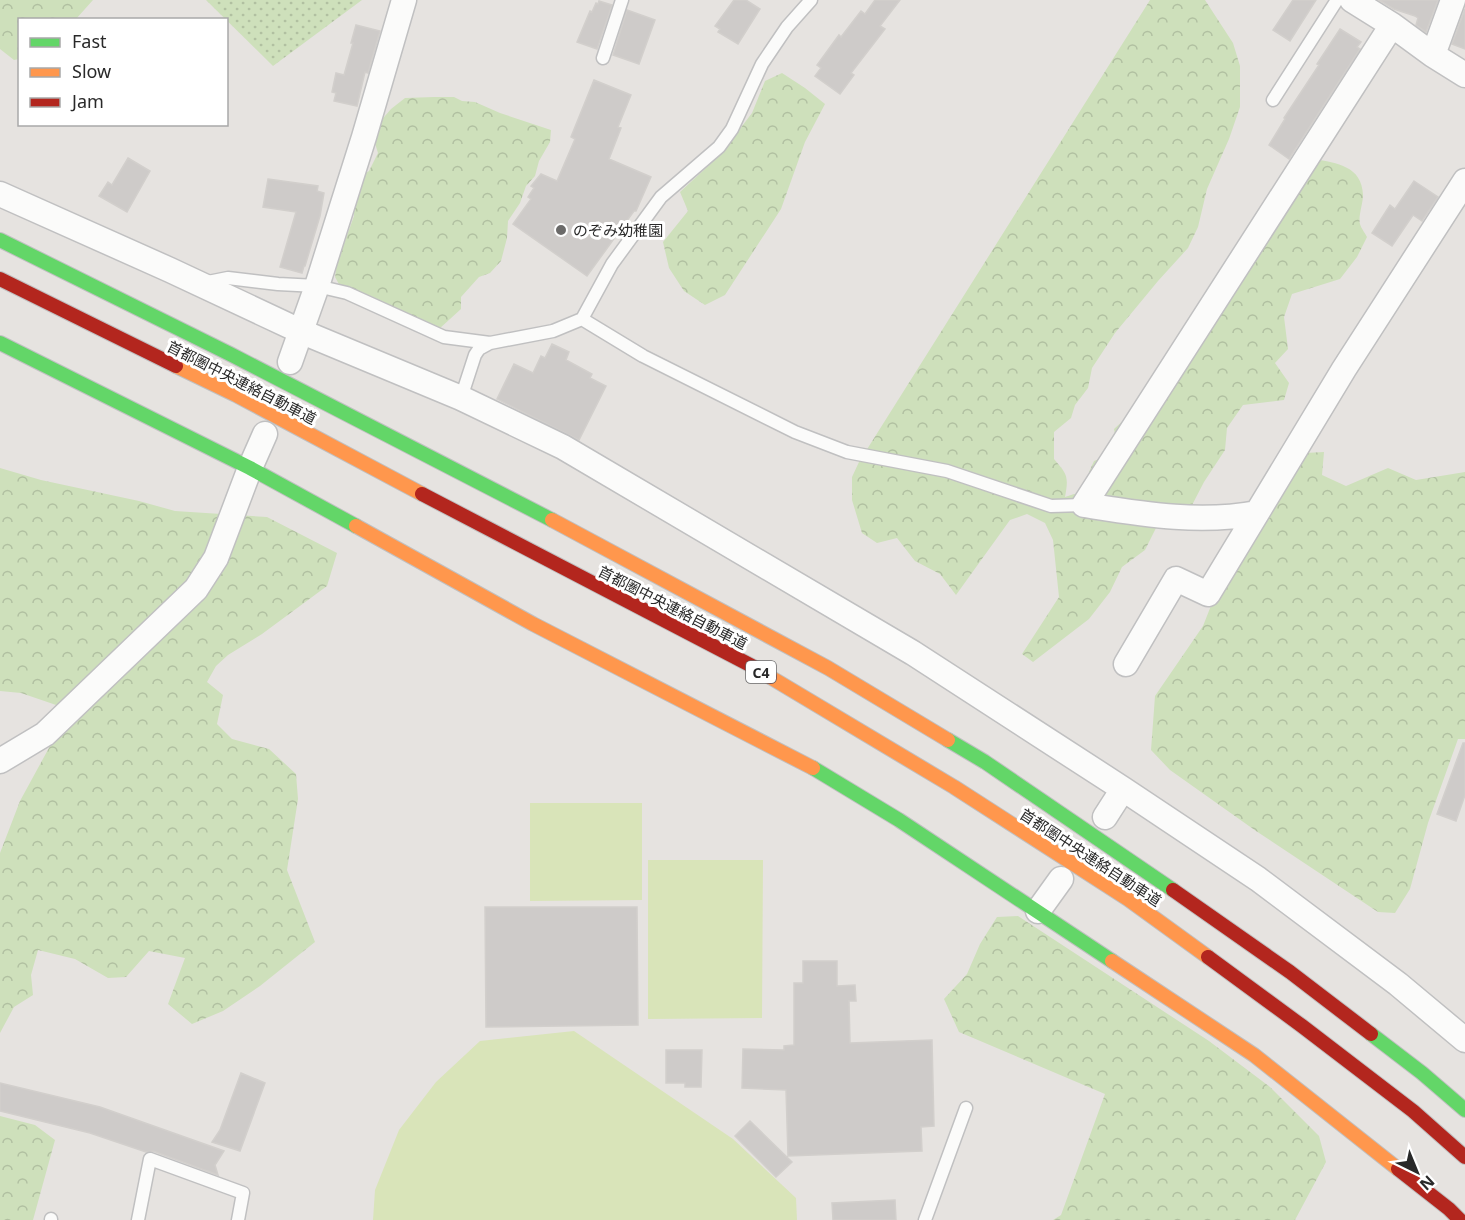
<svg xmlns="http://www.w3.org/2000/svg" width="1465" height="1220" viewBox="0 0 1465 1220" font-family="'Noto Sans','Noto Sans JP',sans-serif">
<defs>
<pattern id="forest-crowns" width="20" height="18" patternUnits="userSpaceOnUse" patternTransform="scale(1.5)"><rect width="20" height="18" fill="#cee0bb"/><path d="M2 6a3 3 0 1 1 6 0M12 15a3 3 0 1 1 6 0" fill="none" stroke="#b1c0a1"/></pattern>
<pattern id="park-dots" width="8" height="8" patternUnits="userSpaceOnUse" patternTransform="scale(1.5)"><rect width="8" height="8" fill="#cee0bb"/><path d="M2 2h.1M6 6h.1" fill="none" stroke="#b1c0a1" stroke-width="1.8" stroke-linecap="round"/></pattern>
</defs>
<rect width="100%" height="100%" fill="#e6e3e0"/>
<path fill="url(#forest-crowns)" d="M0,0H93L76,19L20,20L19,59L14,60L0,49Z
M1150,0H1205L1233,43L1240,66V107L1229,139L1207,189L1198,227L1188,248L1158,281L1115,333L1092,368L1088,388L1075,405L1071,418L1054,432V459C1067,474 1069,476 1065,497L1074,494L1081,495L1088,486L1089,472L1094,461L1109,455L1117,444L1114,429L1126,418L1314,159C1337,163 1362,166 1363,195C1363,204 1358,216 1360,224C1361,228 1365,233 1367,237L1357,257L1340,279L1292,294L1284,317L1288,349L1275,363L1289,383L1284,400L1243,405L1227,428L1225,450L1204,482L1190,509L1157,526L1145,550L1122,567L1110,592L1089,619L1033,662L1022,654L1059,597L1053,540L1045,523L1027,514L1010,520L956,595L940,574L915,561L897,538L877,543L862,533L852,500V477L859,462Z
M782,73L805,88L825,104L805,142L781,209L725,295L705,305L684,291L669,268L663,242L688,211L680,192L720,155L752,113L765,81Z
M434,97H454L462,101L475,102L500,113L551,130L550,142L539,161L535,176L526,186L520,203L508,221L507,238L501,261L490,273L479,277L461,297V309L439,329L371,296L363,295L340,286L335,277L337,263L354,216V204L362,175L369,171L378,153L373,137L378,124L391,109L405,98Z
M1324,452L1322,475L1346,486L1388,468L1416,480L1465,472V739H1458L1428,823L1410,889L1395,913L1378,912L1256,831L1170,770L1151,750L1155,696L1203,626L1216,593L1305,453Z
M0,468L41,480L139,501L175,511L267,517L337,553L327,586L262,634L228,655L216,666L207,682L223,695L217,724L232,739L269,749L296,774L298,799L287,870L315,942L260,986L223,1011L192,1024L168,1004L185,958L149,951L126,977L108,978L75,959L38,950L31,975L33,995L14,1007L0,1033V853L20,801L50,746L59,706L21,693L0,691Z
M1018,916L1209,1041L1270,1087L1319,1136L1326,1162L1295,1220H1053L1061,1215L1105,1094L959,1032L944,999L967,974L980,944L997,917Z
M0,1116L35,1125L55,1140L33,1220H0Z"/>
<path fill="url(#park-dots)" d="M206,0H362L273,66Z"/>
<path fill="#d9e4b9" d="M530,803H642V900L530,901Z
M648,860H763L762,1018L648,1019Z
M574,1031L733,1139L796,1198L797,1220H373L375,1190L399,1130L436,1082L480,1041Z"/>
<path fill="#cecbc9" stroke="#d2cfcc" stroke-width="1.5" d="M734,0H746L760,9L738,44L718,32L720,29L715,26Z
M875,0H900L880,26L885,29L851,73L854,75L840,94L815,76L821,68L817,65L839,35L841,37L861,11L865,14Z
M1293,0H1316L1290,41L1273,30Z
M1379,0H1438L1426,32L1416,25L1418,18L1415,16L1394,9Z
M599,1L612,5L597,49L577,42L590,11L592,12L596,3L598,4Z
M1465,9V49L1452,44Z
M627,10L655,20L639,64L613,55Z
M356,25L380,31L368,73L365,72L357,106L334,101L336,93L332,92L336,73L344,75L353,43H351Z
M1340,29L1361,42L1357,47L1360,49L1289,159L1269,145L1285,119L1284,118L1319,65L1317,64Z
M594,80L631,95L618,127L621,128L609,159L651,177L636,211H634L587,276L513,224L531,199L528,197L534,188L531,186L541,174L557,181L575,139L571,137Z
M128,158L150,171L127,212L99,196L108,182L112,185Z
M268,179L318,186L317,191L324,193L320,216L305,266H304L302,273L280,267L296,212L263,207Z
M1414,181L1438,197L1422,221L1413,215L1392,246L1372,233L1390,205L1395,209Z
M552,344L569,352L566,360L592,374L590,378L606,386L579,440L497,399L514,364L533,373L541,356L545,358Z
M1463,743H1465V795L1456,821L1437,814Z
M485,907H637L638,1025L486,1027Z
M803,961H837V986L855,985L856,1001H849L850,1043L932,1040L934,1126L921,1127L922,1151L788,1156L786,1090L742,1088L743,1049L784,1050V1046L794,1045V983H803Z
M666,1050H702L701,1087H685V1083H666Z
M241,1073L265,1083L240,1151L212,1142L220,1130Z
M0,1083L100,1107L224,1151L215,1165L218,1175L153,1151L146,1152L90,1133L0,1111Z
M750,1121L792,1162L776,1177L735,1136Z
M895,1200L896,1220H833L832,1203Z"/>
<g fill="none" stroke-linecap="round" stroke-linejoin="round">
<defs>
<path id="lane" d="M603,58L622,0
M1273,100L1337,0
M203,283L228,278L278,284L317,286L347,293L444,337L490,343
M582,319L643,356L795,432L847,452L947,471L1051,506L1084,505
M461,398L475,355L479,349L490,343L553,331L582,319L612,264L661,197L719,147L732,129L762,64L787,27L811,0
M51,1220V1219
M138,1220L150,1159L243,1193L238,1220
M925,1220L966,1108"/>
<path id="street" d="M1352,0L1392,25L1433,55L1465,75
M1392,25L1084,505C1142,514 1199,524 1257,513L1344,369L1465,181
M1433,55L1453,0
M0,194L170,270L300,331L461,398L563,447L913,653L1123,789L1258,879L1398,984L1465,1040
M290,362L317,286L364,137L404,0
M1126,664L1176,579L1208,594L1257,513
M0,761L45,734L196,589L216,558L250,468L265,434
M1105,817L1123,789
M1038,911L1061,879"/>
<path id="fast" d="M0,240L230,354L552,520
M0,343L250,468L356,526
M948,740L985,762L1173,890
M813,768L899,820L1112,961
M1371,1034L1422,1073L1465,1110"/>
<path id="slow" d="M176,366L236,395L422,494
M552,520L828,668L948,740
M356,526L533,624L813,768
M770,677L954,787L1128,899L1208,957
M1112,961L1254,1055L1398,1169"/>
<path id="jam" d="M0,279L176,366
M422,494L752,666L770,677
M1173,890L1290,972L1371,1034
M1208,957L1302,1026L1413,1111L1465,1157
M1398,1169L1449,1209L1460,1220"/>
</defs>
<use href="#lane" stroke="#c0c0c1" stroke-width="15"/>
<use href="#street" stroke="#c0c0c1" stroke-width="27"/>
<use href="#fast" stroke="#c0c0c1" stroke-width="16"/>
<use href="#slow" stroke="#c0c0c1" stroke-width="16"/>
<use href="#jam" stroke="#c0c0c1" stroke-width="16"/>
<use href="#lane" stroke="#fbfbfa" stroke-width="12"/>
<use href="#street" stroke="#fbfbfa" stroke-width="24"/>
<use href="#fast" stroke="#63d668" stroke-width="14"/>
<use href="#slow" stroke="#ff974d" stroke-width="14"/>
<use href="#jam" stroke="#b3261e" stroke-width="14"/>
</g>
<circle fill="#6b6a69" stroke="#fff" stroke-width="2" cx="561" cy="230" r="6"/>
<g text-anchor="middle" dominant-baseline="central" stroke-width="6" stroke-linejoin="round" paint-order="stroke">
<rect fill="#fff" stroke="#696969" stroke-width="1.5" x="746" y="661" width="30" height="22" rx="4.5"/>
<g font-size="14" font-weight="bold" fill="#292929">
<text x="761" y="672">C4</text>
</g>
<g font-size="15" fill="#292929" stroke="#fff" text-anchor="start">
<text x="573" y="230">のぞみ幼稚園</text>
</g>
<g font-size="15" fill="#292929" stroke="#fff">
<text transform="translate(242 382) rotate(27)">首都圏中央連絡自動車道</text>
<text transform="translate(673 607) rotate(27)">首都圏中央連絡自動車道</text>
<text transform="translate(1091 857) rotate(33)">首都圏中央連絡自動車道</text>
</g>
</g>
<rect x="18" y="18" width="210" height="108" fill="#ffffff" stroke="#a9a9a9" stroke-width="1.5"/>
<rect x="30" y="38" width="30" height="9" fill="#63d668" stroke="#a9a9a9" stroke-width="1.5"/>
<text x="72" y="48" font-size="18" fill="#292929">Fast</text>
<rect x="30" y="68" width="30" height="9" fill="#ff974d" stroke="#a9a9a9" stroke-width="1.5"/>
<text x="72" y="78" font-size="18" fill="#292929">Slow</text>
<rect x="30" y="98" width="30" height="9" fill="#b3261e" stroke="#a9a9a9" stroke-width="1.5"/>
<text x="72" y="108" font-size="18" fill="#292929">Jam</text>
<g transform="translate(1417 1172) rotate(137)" stroke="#ffffff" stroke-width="4.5" paint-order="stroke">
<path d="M0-4.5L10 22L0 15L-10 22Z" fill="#292929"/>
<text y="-9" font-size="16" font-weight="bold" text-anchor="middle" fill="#292929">N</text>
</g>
</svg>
